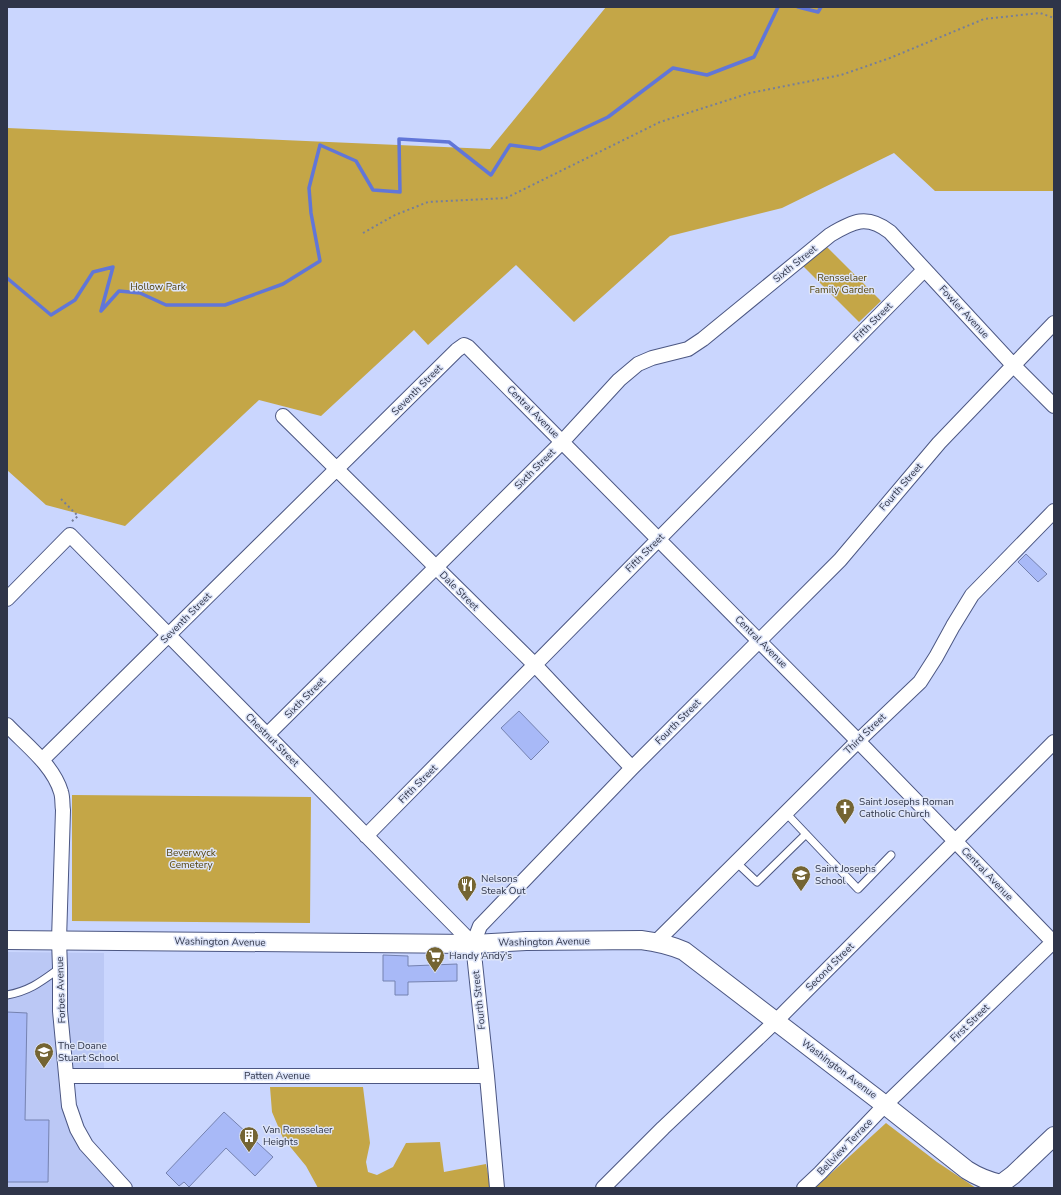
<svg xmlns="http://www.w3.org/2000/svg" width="1061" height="1195" viewBox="0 0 1061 1195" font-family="'Nunito Sans',sans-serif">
<rect width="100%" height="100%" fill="#cad6fe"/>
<path fill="#bbc8f5" d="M7,952L104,953V1068L60,1071L62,1105L117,1188H7Z"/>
<path fill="#c4a647" d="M606,7H1054V191H935L894,153L782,208L670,236L574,322L516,265L428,345L414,330L321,416L259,400L125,526L46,505L7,470V128L490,149Z
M825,245L881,301L859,322L803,266Z
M72,795L311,797L310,923L72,921Z
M270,1087H363L370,1143L366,1162L368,1172L377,1175L393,1167L406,1143L440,1142L444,1172L486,1164L491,1188H318L306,1166L283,1138L272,1112Z
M886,1123L937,1162L976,1188H815Z"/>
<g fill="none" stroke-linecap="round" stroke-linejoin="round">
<path stroke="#6176d8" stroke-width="3.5" d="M798,7L818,12L821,7
M7,278L51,315L75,300L93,272L113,267L101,311L119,291L140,293L166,305H225L283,284L320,261L311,213L309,188L320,145L356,161L373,190L400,192L399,139L449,142L491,175L510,145L540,149L608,117L673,68L707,75L754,57L778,7"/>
</g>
<path fill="#a8b9f7" stroke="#7582b0" d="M1026,554L1047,574L1038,582L1018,562Z
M519,711L549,742L531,760L501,728Z
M383,955L408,956V966L457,964V981L408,982V995H395V981H383Z
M7,1012L27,1013L25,1120H49L48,1182H7Z
M224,1112L273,1157L255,1176L226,1148L189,1187L184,1182L179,1186L166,1173Z"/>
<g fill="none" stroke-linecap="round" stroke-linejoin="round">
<defs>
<path id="service" d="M786,813L858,889L891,855
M736,862L757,882L806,834
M7,995C30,991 42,981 60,968"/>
<path id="minor" d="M283,416L535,665L632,768
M7,599L70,535L473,944
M7,725C26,745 53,765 61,792C63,798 62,805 63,810L59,940L60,968V1011L69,1106L77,1129L86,1145L125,1188
M267,735L562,442L619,380L638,364L652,358L688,349L703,339L830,235C853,221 867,214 890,232L1013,365L1054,406
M42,760L457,350L464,345L468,347L858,741L1054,943
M366,836L924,270
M656,942L858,741L920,682L936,657L953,626L972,595L1054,511
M67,1076H487
M497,1188L487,1076L473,944L480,926L632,768L840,560L939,443L1054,323
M603,1188L663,1128L776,1021L1054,742
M804,1188L820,1173L885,1105L1054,941"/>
<path id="tertiary" d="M7,940L473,944L526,941L641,940C657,942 670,945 684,951L885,1105L967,1170C978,1177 988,1181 1001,1184L1013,1175L1054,1136"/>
</defs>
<use href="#service" stroke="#4c5783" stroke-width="9"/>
<use href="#minor" stroke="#4c5783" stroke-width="16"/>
<use href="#tertiary" stroke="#4c5783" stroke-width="20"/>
<path stroke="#757e9b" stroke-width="2" stroke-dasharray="2 3" stroke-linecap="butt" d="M363,233L395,215L428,202L506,198L660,122L750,93L841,75L890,58L984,19L1040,13L1054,18
M61,499L78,516L71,522"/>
<use href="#service" stroke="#fff" stroke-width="7"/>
<use href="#minor" stroke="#fff" stroke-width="14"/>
<use href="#tertiary" stroke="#fff" stroke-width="18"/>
</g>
<defs>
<symbol id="church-pin" viewBox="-11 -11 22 30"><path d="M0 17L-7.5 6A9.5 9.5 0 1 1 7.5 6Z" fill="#746432" stroke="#dde4f8"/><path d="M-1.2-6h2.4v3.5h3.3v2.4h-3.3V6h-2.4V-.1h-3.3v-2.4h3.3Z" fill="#fff"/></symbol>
<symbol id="school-pin" viewBox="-11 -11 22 30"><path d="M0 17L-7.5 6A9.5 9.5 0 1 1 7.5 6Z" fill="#746432" stroke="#dde4f8"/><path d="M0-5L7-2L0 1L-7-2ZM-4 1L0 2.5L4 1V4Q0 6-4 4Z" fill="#fff"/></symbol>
<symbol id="restaurant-pin" viewBox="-11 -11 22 30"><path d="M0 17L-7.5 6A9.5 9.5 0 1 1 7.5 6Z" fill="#746432" stroke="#dde4f8"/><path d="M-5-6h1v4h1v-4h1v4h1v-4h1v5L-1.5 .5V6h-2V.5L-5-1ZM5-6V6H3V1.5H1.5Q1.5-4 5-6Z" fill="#fff"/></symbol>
<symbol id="supermarket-pin" viewBox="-11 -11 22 30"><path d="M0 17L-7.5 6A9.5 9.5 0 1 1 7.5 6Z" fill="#746432" stroke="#dde4f8"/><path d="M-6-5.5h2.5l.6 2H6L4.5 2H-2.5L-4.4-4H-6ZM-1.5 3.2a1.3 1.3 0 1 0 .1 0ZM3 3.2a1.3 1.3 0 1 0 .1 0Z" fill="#fff"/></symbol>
<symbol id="building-pin" viewBox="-11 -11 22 30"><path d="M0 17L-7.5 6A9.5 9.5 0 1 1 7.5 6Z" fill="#746432" stroke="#dde4f8"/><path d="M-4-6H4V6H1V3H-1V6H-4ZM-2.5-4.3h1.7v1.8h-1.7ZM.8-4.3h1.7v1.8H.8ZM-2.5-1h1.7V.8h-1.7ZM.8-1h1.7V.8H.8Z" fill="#fff"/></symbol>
</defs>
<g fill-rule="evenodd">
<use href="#church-pin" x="834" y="797" width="22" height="30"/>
<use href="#school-pin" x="790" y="864" width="22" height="30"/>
<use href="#restaurant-pin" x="456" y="874" width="22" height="30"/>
<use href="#supermarket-pin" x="424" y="945" width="22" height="30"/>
<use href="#school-pin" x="33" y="1041" width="22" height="30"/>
<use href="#building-pin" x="238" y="1125" width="22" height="30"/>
</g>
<g text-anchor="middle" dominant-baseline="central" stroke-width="3" stroke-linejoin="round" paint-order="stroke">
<g font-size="10" fill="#2f3549" stroke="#dde4f8">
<text transform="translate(795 264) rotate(-39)">Sixth Street</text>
<text transform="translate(964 312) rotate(47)">Fowler Avenue</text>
<text transform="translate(873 322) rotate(-45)">Fifth Street</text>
<text transform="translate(417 390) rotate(-45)">Seventh Street</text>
<text transform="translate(533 412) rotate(45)">Central Avenue</text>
<text transform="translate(535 469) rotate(-45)">Sixth Street</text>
<text transform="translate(901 487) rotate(-49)">Fourth Street</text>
<text transform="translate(645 553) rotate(-45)">Fifth Street</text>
<text transform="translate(459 591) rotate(45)">Dale Street</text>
<text transform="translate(186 618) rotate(-45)">Seventh Street</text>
<text transform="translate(761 642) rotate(45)">Central Avenue</text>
<text transform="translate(305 698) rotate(-45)">Sixth Street</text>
<text transform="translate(678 722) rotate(-45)">Fourth Street</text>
<text transform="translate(865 734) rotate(-44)">Third Street</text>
<text transform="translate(272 740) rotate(45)">Chestnut Street</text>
<text transform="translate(418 784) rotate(-45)">Fifth Street</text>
<text transform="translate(987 874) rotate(46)">Central Avenue</text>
<text transform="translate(220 942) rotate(1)">Washington Avenue</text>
<text transform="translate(544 942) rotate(-1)">Washington Avenue</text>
<text transform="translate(830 967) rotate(-45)">Second Street</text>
<text transform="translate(61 990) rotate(-92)">Forbes Avenue</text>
<text transform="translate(479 1000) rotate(-96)">Fourth Street</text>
<text transform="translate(970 1023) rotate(-44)">First Street</text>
<text transform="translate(839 1069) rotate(37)">Washington Avenue</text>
<text x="277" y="1076">Patten Avenue</text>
<text transform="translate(845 1147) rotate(-46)">Bellview Terrace</text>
</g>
<g font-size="10" fill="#54440e" stroke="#dde4f8">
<text x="842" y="278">Rensselaer<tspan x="842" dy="12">Family Garden</tspan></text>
<text x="158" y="287">Hollow Park</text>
<text x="191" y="853">Beverwyck<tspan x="191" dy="12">Cemetery</tspan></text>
</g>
<g font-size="10" fill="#2f3549" stroke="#dde4f8" text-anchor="start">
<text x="859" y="802">Saint Josephs Roman<tspan x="859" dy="12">Catholic Church</tspan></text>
<text x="815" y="869">Saint Josephs<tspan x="815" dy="12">School</tspan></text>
<text x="481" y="879">Nelsons<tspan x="481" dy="12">Steak Out</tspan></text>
<text x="449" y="956">Handy Andy's</text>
<text x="58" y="1046">The Doane<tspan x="58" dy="12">Stuart School</tspan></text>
<text x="263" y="1130">Van Rensselaer<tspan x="263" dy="12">Heights</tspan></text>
</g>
</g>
<rect width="1061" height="1195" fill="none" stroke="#2f3549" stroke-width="16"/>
</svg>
